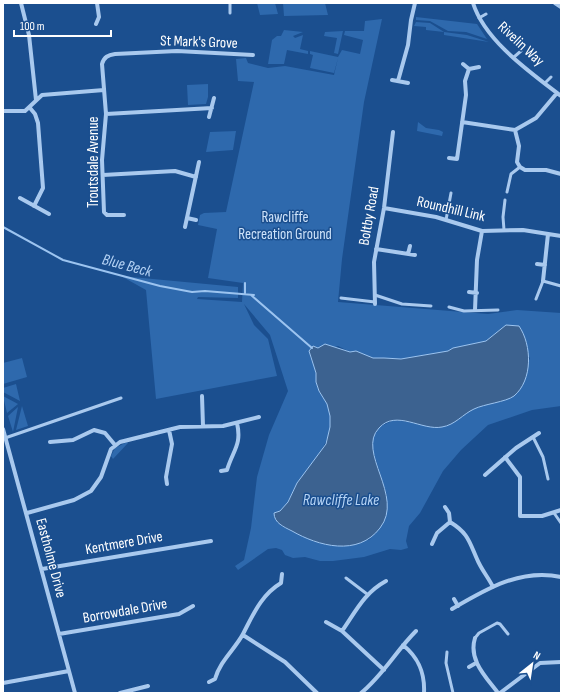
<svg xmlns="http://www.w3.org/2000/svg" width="564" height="696" viewBox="0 0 564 696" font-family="'Sofia Sans Condensed',sans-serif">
<rect width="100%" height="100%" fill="#1b4f8f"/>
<path fill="#2e69ad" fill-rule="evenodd" d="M257,3H275L278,14L260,15Z
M283,3H325L328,15L284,16Z
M416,17L477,24L487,39L466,32L448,31L430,21L416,20Z
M382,19L364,102L342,259L338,302L488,314L517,310L561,313V406L532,410L488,425L461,450L443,471L420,513L409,526L406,541L408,548L401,550L390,549L364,557L333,561H320L305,557L293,558L285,555L282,550L276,548L268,549L238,570L235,566L244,560L251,528L257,477L269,435L288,391L270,335L244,304L254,325L268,339L277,376L156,399L146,290L121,276L238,287V298L198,297L197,299L242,302L243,283L208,278L217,229L198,225L200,215L204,213L226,212L254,82L238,81L236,59L246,58L248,63L268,68L285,66L334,75L338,58L334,73L310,68L313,55L310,54V51L338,57L342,50L360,54L363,40L344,35L345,31H364L365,21ZM506,325L526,348L530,359L483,405L469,411L449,425L442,427L394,420L379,427L372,440V447L387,495L381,526L369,540L315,542L281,526L274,513C288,510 290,494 297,483C313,461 341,435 327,404C325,399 320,395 318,389C316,383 316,379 316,374C315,368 312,362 310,356L338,346L350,352L356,351L373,358L401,359L448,351L453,348L486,341Z
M416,22L430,23L444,32L467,35L489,42L444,35V32L426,30V27L414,26Z
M284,30L303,32L293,36L295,38L303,35L300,49L308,51V54L287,50L284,64H268L272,40L277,36H281Z
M343,31L338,54L334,53L337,38L324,36L325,32Z
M208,84V97L206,104L188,105L187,85Z
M418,122L426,128L439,130L443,132L442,136L417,131Z
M236,131L233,150L206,152L210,132Z
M22,358L27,377L3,384V363Z
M16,384L20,401L3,392V388Z
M3,396L18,404L7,413Z
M22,406L28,426L16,430Z
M18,407L13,432L8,416Z
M127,442L128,443L113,459L111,456L115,448Z"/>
<path fill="#3c6290" stroke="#9cc4f0" d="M506,325L519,326C532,345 533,380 514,396C506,402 484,404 474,409C463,414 455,425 442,427C422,431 396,409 379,428C356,452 405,496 380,528C358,557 318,546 292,531C284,527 274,523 274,513L280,511L288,502L297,483L326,444L330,427V416L327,404L319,391L316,382V373L309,351L313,346L318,348L325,344L350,352L356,351L373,358H384L401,359L448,351L453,348L486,341Z"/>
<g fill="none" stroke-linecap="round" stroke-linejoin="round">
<path stroke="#9cc4f0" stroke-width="2" d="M3,227L63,260L160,286L192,292L205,291L254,295
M245,293V283
M251,295L312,348"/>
<path stroke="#a9c9ee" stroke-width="3" d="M230,3V13
M479,18L486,14
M514,57L521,51
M545,83L551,77
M507,192L511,174L520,167
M446,220L451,193
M504,230L503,217L505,200
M375,295L402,304L431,306
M341,298L375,302
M536,299L543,281L561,286
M449,307L464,311L498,310
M533,437L543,457L548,479
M5,438L121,398
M554,513L561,523
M346,578L367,594
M475,638L479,633L497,623L500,624L508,634
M447,652L446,663L453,693"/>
<path stroke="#a9c9ee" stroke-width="4" d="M21,3L29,35L36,100
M473,3C485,41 530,72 561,96
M555,3L561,7
M96,24L99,17L97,3
M463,64L469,69L479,67
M392,80L408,83
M398,81L408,45L411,20L415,3
M30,108L35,114L38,123L43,188L34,206
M3,111H25L42,95L104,90
M106,114L212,108
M209,117L214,98
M462,122L515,130L536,118L557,93
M515,130L519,146L517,162L520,167L525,170H546L561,174
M449,158L457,159L466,95L465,81L469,69
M103,175L175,171L196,177
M20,198L49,214
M384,208L436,217L482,231L523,230L561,236
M124,215H107L104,212L102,160L106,114L102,64C104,57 108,55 115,54L177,51L253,55
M187,218L196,220
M185,227L199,162
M376,249L415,255
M408,254L410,246
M537,264L545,265
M543,281L548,234
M469,292L477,293
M375,304L374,262L384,208L393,132
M475,310L477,260L482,231
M202,396L203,426
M3,429L75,693
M50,442L73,440L94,430L105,433L115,445
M505,457L520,477V516H542L561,510
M221,471L227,470C233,450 242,445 237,423
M485,475L516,448L539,433
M167,484L166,477L172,444L169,430
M27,513L74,500L91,491L101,477L111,449L120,442L180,427L223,426L259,417
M450,522C468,533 469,541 477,559C481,569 488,577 493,587
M432,544L437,533L450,522L449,513L445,507
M42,569L211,541
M454,599L458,606
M452,609C486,589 521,568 561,577
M326,622L342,631L384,670
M342,631C356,611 364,593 386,581
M59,634L179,614L193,606
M243,635L285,662L317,693
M475,638C468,660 486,677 498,693
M403,645C419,658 425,673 424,693
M469,667L476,663
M209,682L215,679C220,661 235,649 243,634C253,615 261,595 281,583L282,574
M3,683L69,671
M120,693L148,686
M361,693C383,675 396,651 416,631
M500,693L540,663L561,662"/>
</g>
<g text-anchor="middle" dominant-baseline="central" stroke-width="3" stroke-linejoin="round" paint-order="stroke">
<g font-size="15" fill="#fff" stroke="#1b4f8f">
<text transform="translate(199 42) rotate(2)">St Mark's Grove</text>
<text transform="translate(521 44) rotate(43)">Rivelin Way</text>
<text transform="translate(93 162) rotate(-90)">Troutsdale Avenue</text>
<text transform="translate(451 209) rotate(13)">Roundhill Link</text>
<text transform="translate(369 216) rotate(-80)">Boltby Road</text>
<text transform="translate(124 543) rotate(-10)">Kentmere Drive</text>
<text transform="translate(51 558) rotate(75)">Eastholme Drive</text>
<text transform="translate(125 611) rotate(-10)">Borrowdale Drive</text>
</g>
<g font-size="15" fill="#cfe3fa" stroke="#1b4f8f">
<text x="285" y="217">Rawcliffe<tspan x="285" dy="17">Recreation Ground</tspan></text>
</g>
<g font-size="16" font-style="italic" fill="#b5d3f5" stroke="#1b4f8f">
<text transform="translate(127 266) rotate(15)">Blue Beck</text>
<text x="341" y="500">Rawcliffe Lake</text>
</g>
</g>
<rect width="564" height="696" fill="none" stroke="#ffffff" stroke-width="8"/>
<g transform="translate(532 664) rotate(30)" stroke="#1b4f8f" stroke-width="3" paint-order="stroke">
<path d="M0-3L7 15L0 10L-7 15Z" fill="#ffffff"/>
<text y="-6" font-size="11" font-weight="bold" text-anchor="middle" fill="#ffffff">N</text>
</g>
<path d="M14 30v6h97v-6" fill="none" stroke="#ffffff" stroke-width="2"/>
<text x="20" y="30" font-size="12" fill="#ffffff" stroke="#1b4f8f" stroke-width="3" paint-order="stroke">100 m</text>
</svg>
